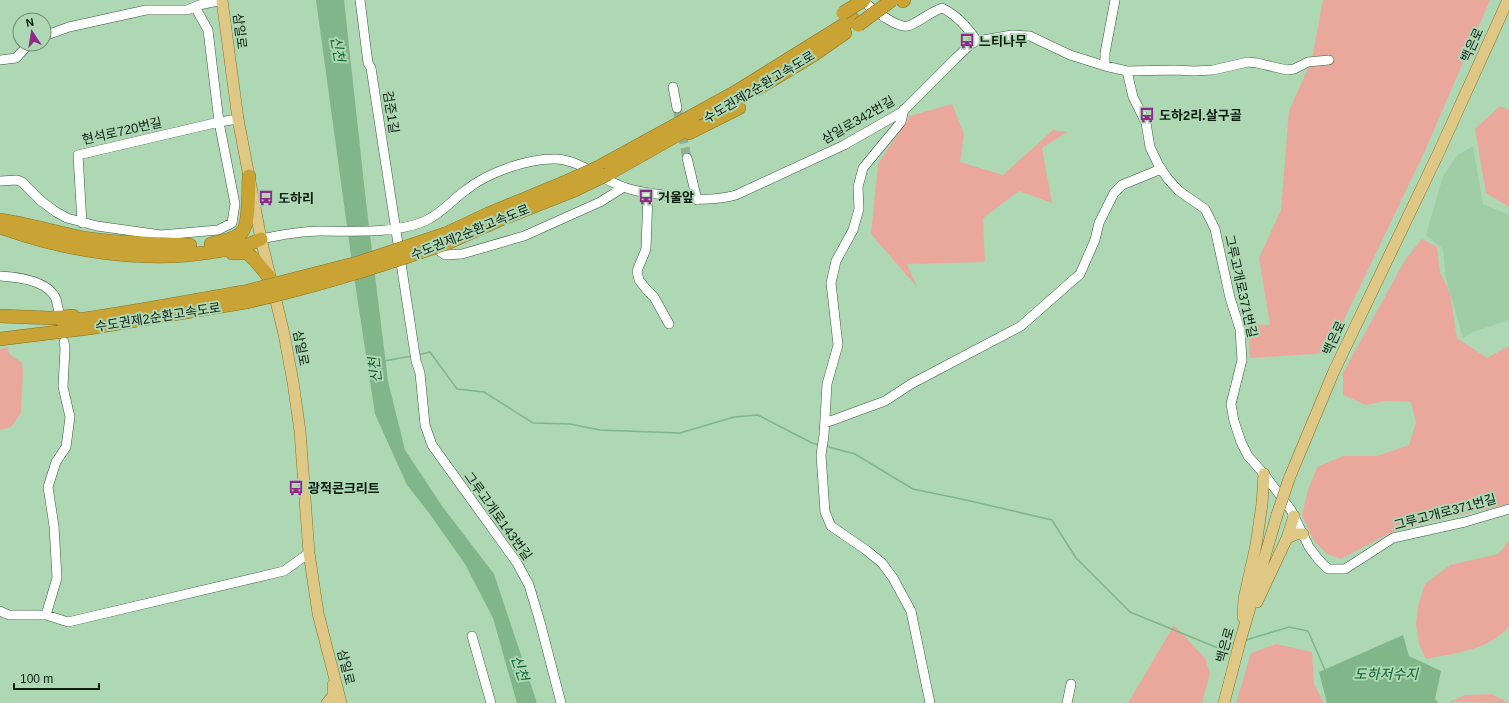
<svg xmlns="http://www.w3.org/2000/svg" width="1509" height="703" viewBox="0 0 1509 703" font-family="Arial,'Noto Sans KR',sans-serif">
<rect width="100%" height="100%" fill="#aed7b4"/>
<path fill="#9fcea6" d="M1473,146L1483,204L1509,215V320L1473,332L1463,338L1446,279L1443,249L1426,235L1443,176L1458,155Z"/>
<path fill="#eaa89d" d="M1323,0H1490L1424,153L1328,353L1250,358L1248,324L1270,325L1259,258L1281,210L1289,111L1312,59Z
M952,104L964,134L960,162L1003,175L1053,130L1067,132L1042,148L1052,203L1019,191L983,218L985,262L907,264L917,287L871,234L878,164L910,116Z
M1500,106L1509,110V207L1486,193L1475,129Z
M1422,239L1437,247L1440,272L1450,293L1457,338L1487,358L1509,346V504L1411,526L1388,534L1341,559L1327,554L1314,541L1302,515L1308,490L1317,467L1343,456H1377L1409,445L1416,423L1411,402L1385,401L1366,405L1343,395V373L1405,260Z
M8,347L9,354L21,362L23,370L21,413L11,427L0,430V349Z
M1509,541V626C1490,650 1455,653 1426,659L1419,644L1416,624L1418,606L1425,584L1450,565L1498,554Z
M1174,625L1205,658L1210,673L1202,703H1128Z
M1276,644L1312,652L1314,684L1324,703H1236L1251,653Z
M1491,694L1509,703L1449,702L1465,695Z"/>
<path fill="#81b68a" d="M316,0H344L366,202L388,381L405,450L442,506L494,574L537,703H517L493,618L465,564L429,513L407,485L375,414L353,270Z
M1403,635L1409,656L1441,671L1435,699L1439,703H1327L1319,672Z"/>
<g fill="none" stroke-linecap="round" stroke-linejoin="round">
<path stroke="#81b68a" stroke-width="1.5" d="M418,355L430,352L457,389L484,392L533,423L570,424L600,430L680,433L734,417L758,415L812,443L820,445
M384,361L412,356
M825,446L855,454L913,489L966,500L1052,520L1076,558L1130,612L1218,648L1234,643
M1246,640L1289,627L1308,631L1325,670"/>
<path stroke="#8eb293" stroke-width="9" stroke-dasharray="9 4.5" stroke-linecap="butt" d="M677,108L687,158"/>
<defs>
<path id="minor" d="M360,0L368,63L371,68L416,361L420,373L425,425L432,445L517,563L529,585L540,622L561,703
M861,0C871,7 896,29 908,26C918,23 930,12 942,8C957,15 968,28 977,41
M44,36L69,27L146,10H187L199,5L222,0
M0,60L16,58L29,44
M1105,66V53L1115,0
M1127,71L1175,70L1194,71L1213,70L1248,62L1257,63L1287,70L1294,69L1308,62L1329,60
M673,87L677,108
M904,109L901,122L863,168L858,187L859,209L853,230L836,261L831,283L838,345L827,384L824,435L821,455L825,512L831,526L866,550L882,563L893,578L911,611L930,703
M687,158L697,200
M0,181L17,180L22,182L41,201L56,212L67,218L97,226L161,235L218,230L232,223L235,204L219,122L208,30L195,7
M648,194L646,249L637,271L639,280L646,289L654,297L669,324
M82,223L78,155L219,122L238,119
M261,239C280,235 301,231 321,231C354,231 395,234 425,221C441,214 452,200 466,190C487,173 526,159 553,159C574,158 596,175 614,183C630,191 647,193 664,195C691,199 709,202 736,195L844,145L902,112L956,58L971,44L977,41L1012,35L1030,36L1070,55L1105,66L1127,71L1133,97L1146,123L1150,147L1158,164L1168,179L1179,191L1205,209L1215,229L1230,298L1240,329L1242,360L1231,404L1234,421L1241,442L1248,456L1264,474L1291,510L1309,547L1318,559L1328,569H1345L1393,538L1465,522L1509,509
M438,250L445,255L462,254L524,236L600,202L624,187
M0,276C17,277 48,280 56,299C57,303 58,308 59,312
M825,423L885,401L911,384L1021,326L1080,274L1095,240L1099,223L1114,193L1122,185L1161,169
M0,611L9,615H46L57,578L54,526L48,487L56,462L66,447L70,417L63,387L65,348L64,342
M46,615L68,622L284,571L309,553
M472,636L491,703
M1067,703L1071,684"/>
<path id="major" d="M222,0L238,119L261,239L284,334L293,382L300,431L309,553L318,613L341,703
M1289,479L1334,371L1439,152L1508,0
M1287,538L1296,534H1303
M1257,602L1287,538L1294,516
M1243,617L1244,599L1256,545L1262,504L1264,474
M327,703L333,696V685
M1224,703L1239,645L1277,515"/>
<path id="highway" d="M903,1L904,0
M757,89L812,56L845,33
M689,133L739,108
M597,168L734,93L853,19
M608,174L695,125
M0,220C30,224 59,234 90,239C123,244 157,243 190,245
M0,227C66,251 141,263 211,252C230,249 243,248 261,239
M445,234L488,214L568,181
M447,243L499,220L575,190
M211,244C220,241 236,240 242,232C250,223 248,189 249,176
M232,253H247L255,260L269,277
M0,316L51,318L73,316
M63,322C124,314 184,302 244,292
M0,339L89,328L246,302"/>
</defs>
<use href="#minor" stroke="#365b3d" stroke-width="10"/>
<use href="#major" stroke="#877427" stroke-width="12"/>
<use href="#highway" stroke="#877427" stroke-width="14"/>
<use href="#minor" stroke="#fff" stroke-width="9"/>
<use href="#major" stroke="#dfc885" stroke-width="11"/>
<use href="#highway" stroke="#c9a333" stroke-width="13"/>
<defs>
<path id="major-bridge" d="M1277,515L1289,479"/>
<path id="highway-bridge" d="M843,13L864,0
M858,25L892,0
M568,181L597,168
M575,190L608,174
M244,292L361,262L445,234
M246,302C314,287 381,266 447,243"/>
</defs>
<use href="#major-bridge" stroke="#877427" stroke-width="12" stroke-linecap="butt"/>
<use href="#highway-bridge" stroke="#877427" stroke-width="14" stroke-linecap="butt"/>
<use href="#major-bridge" stroke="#dfc885" stroke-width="11"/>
<use href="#highway-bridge" stroke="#c9a333" stroke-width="13"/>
</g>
<defs>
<symbol id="bus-bare" viewBox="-9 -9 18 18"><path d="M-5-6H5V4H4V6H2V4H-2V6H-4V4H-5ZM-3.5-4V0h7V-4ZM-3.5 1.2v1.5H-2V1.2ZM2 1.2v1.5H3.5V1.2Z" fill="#90288c" stroke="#aed7b4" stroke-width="2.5" paint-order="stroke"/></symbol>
</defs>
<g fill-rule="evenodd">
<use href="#bus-bare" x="956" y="30" width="22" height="22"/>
<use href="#bus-bare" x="1136" y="104" width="22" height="22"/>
<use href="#bus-bare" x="635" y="186" width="22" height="22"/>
<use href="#bus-bare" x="255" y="187" width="22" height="22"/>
<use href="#bus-bare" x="285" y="477" width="22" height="22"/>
</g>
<g text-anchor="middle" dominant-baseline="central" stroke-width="4" stroke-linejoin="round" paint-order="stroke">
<g font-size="13" fill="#0d1c10" stroke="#aed7b4">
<text transform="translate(240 31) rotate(83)">삼일로</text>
<text transform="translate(1472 45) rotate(-65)">백은로</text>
<text transform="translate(759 87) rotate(-31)">수도권제2순환고속도로</text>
<text transform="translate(391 112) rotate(81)">검준1길</text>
<text transform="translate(858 120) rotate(-30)">삼일로342번길</text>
<text transform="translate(122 131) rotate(-13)">현석로720번길</text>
<text transform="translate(470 232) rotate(-22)">수도권제2순환고속도로</text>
<text transform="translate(1241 286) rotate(77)">그루고개로371번길</text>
<text transform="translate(158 317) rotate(-9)">수도권제2순환고속도로</text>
<text transform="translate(1334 338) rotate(-65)">백은로</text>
<text transform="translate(301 348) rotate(79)">삼일로</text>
<text transform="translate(1445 512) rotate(-15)">그루고개로371번길</text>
<text transform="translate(498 516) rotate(54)">그루고개로143번길</text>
<text transform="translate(1225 645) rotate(-75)">백은로</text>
<text transform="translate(346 667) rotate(76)">삼일로</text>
</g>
<g font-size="13" font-weight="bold" fill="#0d1c10" stroke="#aed7b4" text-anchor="start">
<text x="979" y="41">느티나무</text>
<text x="1159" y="115">도하2리.살구골</text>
<text x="658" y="197">거울앞</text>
<text x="278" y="198">도하리</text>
<text x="308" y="488">광적콘크리트</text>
</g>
<g font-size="14" font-style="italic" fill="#0e612b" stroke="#aed7b4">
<text transform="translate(338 49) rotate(80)">신천</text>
<text transform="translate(375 370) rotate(-97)">신천</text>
<text transform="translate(520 668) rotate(70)">신천</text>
<text x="1386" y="674">도하저수지</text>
</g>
</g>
<g transform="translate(32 32) rotate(348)"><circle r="19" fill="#aed7b4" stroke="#6e8c72"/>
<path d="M0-3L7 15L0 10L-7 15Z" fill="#90288c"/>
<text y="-6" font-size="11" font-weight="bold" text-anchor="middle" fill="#0d1c10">N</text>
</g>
<path d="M14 683v6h85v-6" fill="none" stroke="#0d1c10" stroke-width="2"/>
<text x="20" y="683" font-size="12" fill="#0d1c10" stroke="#aed7b4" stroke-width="3" paint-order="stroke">100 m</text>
</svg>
